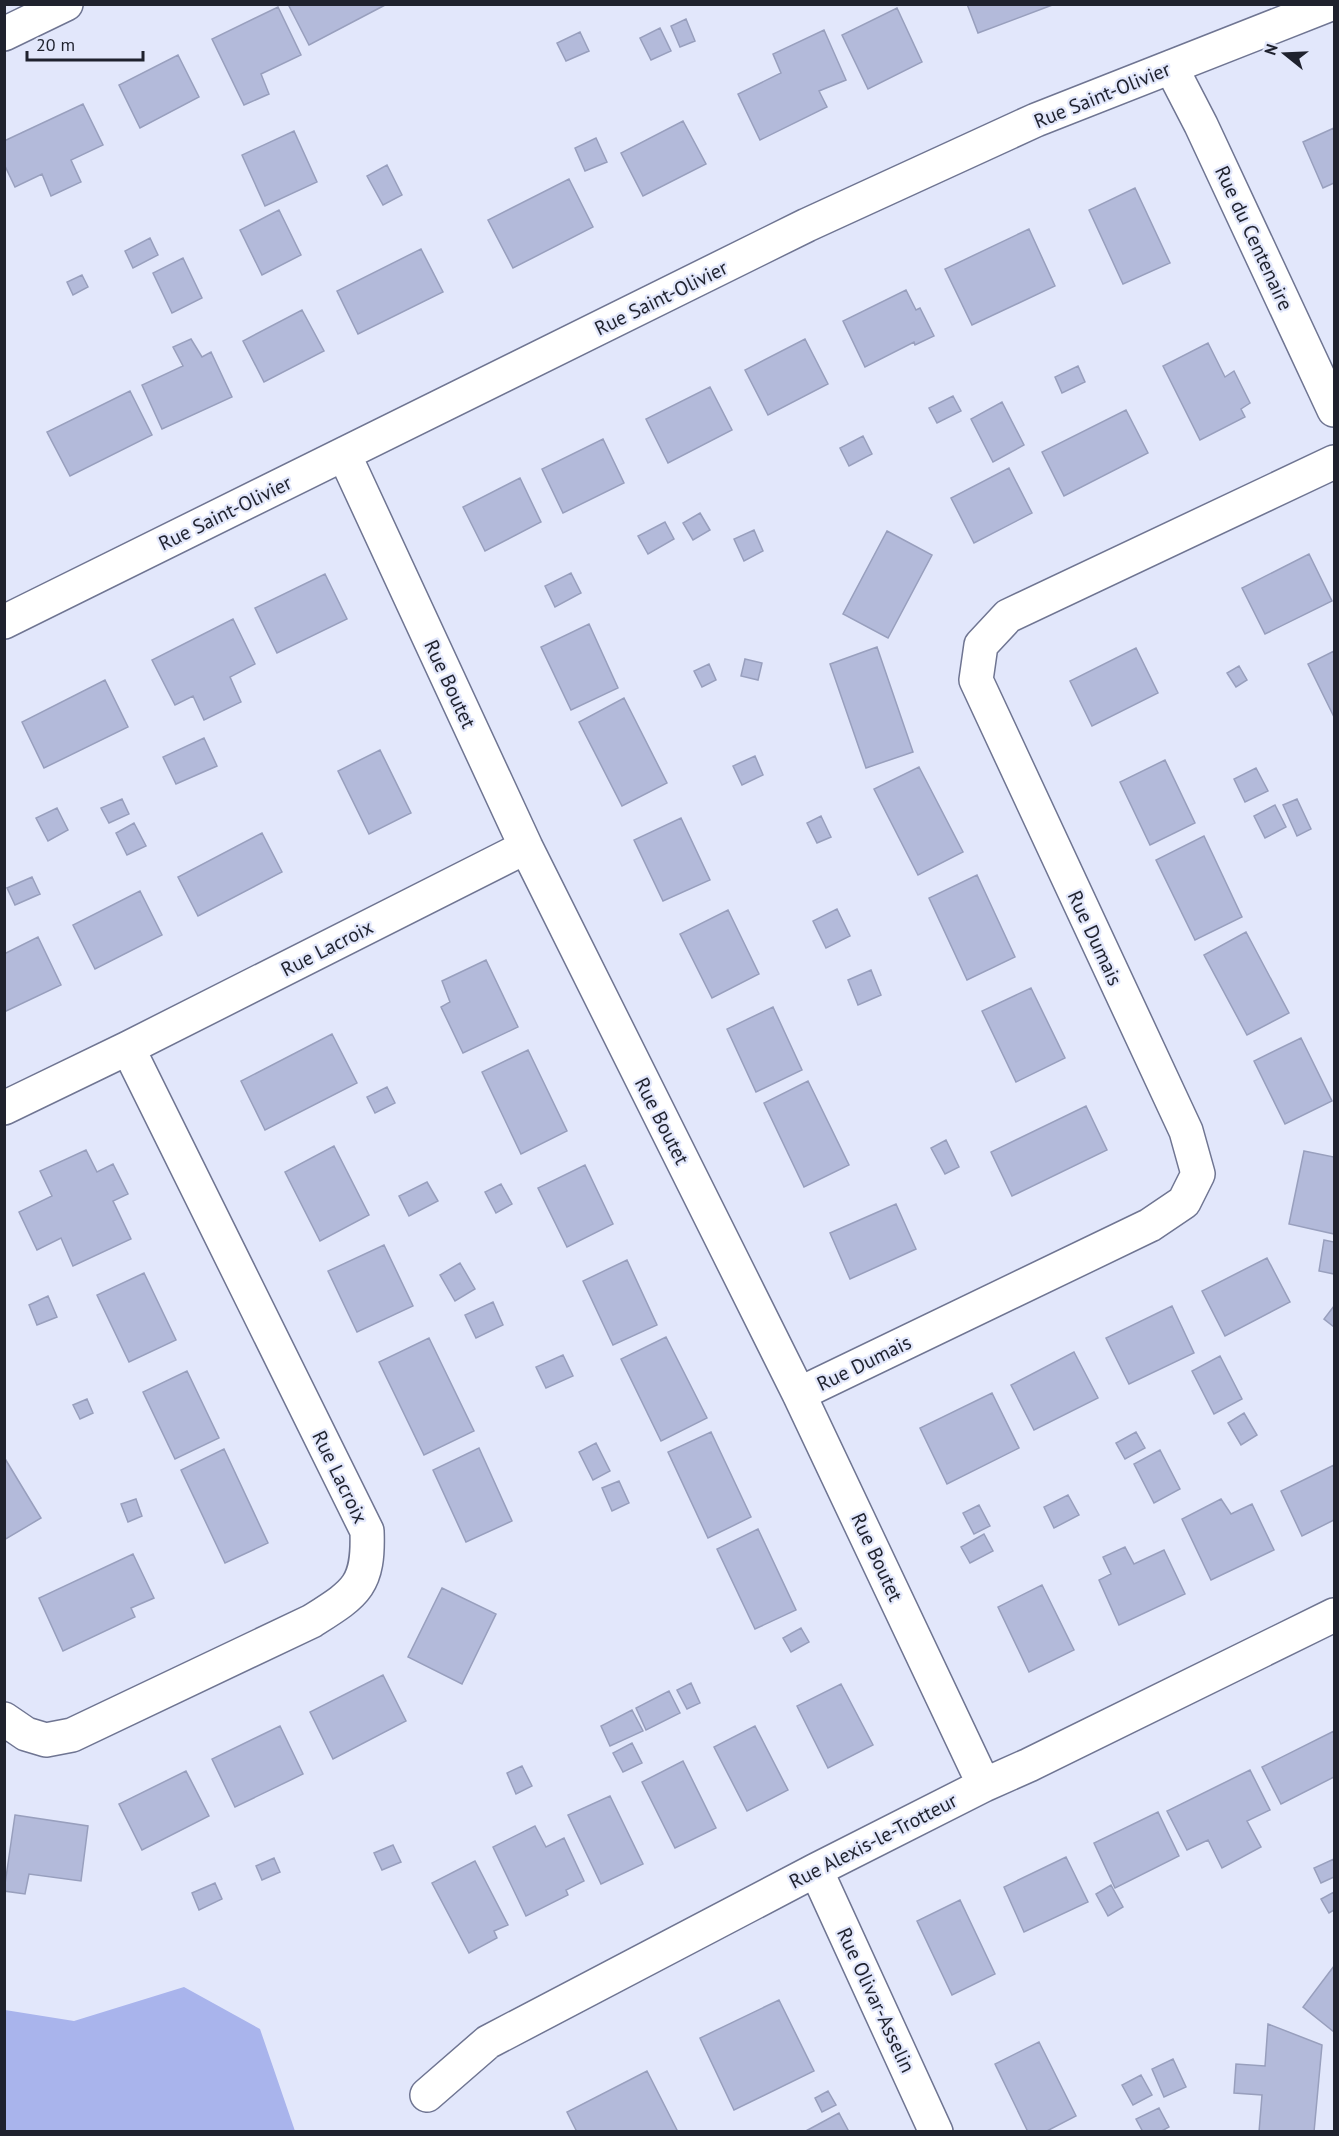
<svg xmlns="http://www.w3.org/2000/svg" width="1339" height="2136" viewBox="0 0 1339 2136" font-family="'PT Sans',sans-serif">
<rect width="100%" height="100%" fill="#e2e7fb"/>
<path fill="#a9b4ec" d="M184,1987L260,2029L295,2131H5V2010L74,2021Z"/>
<path fill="#b3bada" stroke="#989fbd" stroke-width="1.5" d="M292,4H387L309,45L289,6Z
M967,4H1055L978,33Z
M278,7L301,55L261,74L269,94L244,105L212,39Z
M897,8L922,62L868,89L842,35Z
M686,19L695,41L680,47L671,26Z
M660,28L671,51L651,60L640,38Z
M824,30L846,80L819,91L827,107L760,140L738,94L781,73L773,54Z
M580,32L589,51L566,61L557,43Z
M178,55L199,97L140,128L119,85Z
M83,104L103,145L71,160L81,182L51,196L42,174L15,187L4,164V141Z
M683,121L706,164L643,196L621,153Z
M1334,128V183L1323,188L1303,142Z
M294,131L317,182L265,206L242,155Z
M596,138L607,162L585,171L575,148Z
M387,165L402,195L383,205L367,176Z
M569,179L593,227L513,268L488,220Z
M1135,188L1170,263L1123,284L1089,210Z
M279,210L301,255L262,275L240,230Z
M1029,229L1055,286L972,325L945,269Z
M150,238L158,255L133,268L125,251Z
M421,249L443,292L358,334L337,291Z
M183,258L202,298L172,313L153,273Z
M82,275L88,287L73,295L67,282Z
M906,290L916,310L920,308L934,336L915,345L914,342L865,367L843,321Z
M302,310L324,351L264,382L243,341Z
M191,339L202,357L211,352L232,397L162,429L142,385L183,366L173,347Z
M805,339L828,384L768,415L745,370Z
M1208,343L1225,377L1234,371L1250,403L1241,409L1245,417L1200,440L1163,366Z
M1078,366L1085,382L1062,393L1055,377Z
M710,387L732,430L668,463L646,419Z
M130,391L152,435L70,476L47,432Z
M953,396L961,411L937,423L929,408Z
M1002,402L1024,445L993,462L971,419Z
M1126,410L1148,453L1064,496L1042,452Z
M863,436L872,454L849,466L840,448Z
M603,439L624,483L563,513L542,469Z
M1009,468L1032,513L974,543L951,498Z
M520,478L541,522L485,551L463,507Z
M700,513L710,530L693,540L683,523Z
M665,522L674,539L648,554L638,536Z
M754,530L763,551L744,561L734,539Z
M887,531L932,555L888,638L843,614Z
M1309,554L1332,601L1265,634L1242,588Z
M571,573L581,593L555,607L545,586Z
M325,574L347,619L277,653L255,608Z
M233,619L255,664L230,677L241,702L204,720L193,696L175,705L152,660Z
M589,624L618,688L571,710L541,647Z
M877,647L913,752L866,768L830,664Z
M1136,648L1158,693L1092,726L1070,681Z
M1334,651V717L1308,664Z
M745,659L762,663L758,680L741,676Z
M709,664L716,680L702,687L694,671Z
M1239,666L1247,680L1236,687L1227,673Z
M105,680L128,727L44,768L22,722Z
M624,698L667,783L622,806L579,722Z
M204,738L217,766L176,784L163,757Z
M380,750L411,813L369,834L338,771Z
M755,756L763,775L742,785L733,766Z
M1165,760L1195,823L1150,845L1120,782Z
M919,767L963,852L918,875L874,789Z
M1256,768L1268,791L1245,802L1234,779Z
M122,799L129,814L109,823L101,808Z
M1297,799L1311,829L1297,836L1283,805Z
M1275,805L1286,827L1265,838L1254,816Z
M57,808L68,830L48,841L36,818Z
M821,816L831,837L817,843L807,823Z
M681,818L710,880L663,901L634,840Z
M134,823L146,846L127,855L116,833Z
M262,833L282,872L198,916L178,877Z
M1204,836L1242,917L1195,940L1156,860Z
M977,875L1015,957L967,980L929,898Z
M32,877L40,894L15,905L7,888Z
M140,891L162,935L95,969L73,925Z
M837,909L850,936L826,948L813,921Z
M728,910L759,974L712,998L680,934Z
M1246,932L1289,1013L1247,1035L1204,955Z
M38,937L61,985L4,1012V954Z
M486,960L518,1027L463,1053L441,1007L450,1002L442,981Z
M871,970L881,995L858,1005L848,980Z
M1031,988L1065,1058L1016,1082L982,1011Z
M773,1007L802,1070L756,1092L727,1029Z
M332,1034L357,1083L265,1130L241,1081Z
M1301,1038L1332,1101L1285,1124L1254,1061Z
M528,1050L567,1131L521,1154L482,1072Z
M808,1081L849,1165L804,1187L764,1103Z
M387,1087L395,1103L375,1113L367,1097Z
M1086,1106L1107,1150L1012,1196L991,1152Z
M946,1140L959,1167L945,1174L931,1148Z
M334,1146L369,1215L320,1241L285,1172Z
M86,1150L97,1172L113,1164L128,1194L113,1201L131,1239L73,1266L61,1238L37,1250L19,1212L52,1196L40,1171Z
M1304,1151L1334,1157V1234L1289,1224Z
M585,1165L613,1224L567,1247L538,1188Z
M427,1182L438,1201L409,1216L399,1196Z
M501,1184L512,1204L496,1213L485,1192Z
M896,1204L916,1249L850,1279L830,1233Z
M1324,1240L1334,1242V1274L1319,1271Z
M384,1245L413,1306L357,1332L328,1271Z
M1267,1258L1290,1302L1225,1336L1202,1291Z
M627,1260L657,1325L613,1345L583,1281Z
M460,1263L475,1289L455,1301L440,1275Z
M144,1273L176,1340L129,1362L97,1295Z
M48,1296L57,1317L37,1325L29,1305Z
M493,1302L503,1325L476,1338L465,1315Z
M1172,1306L1194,1353L1129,1384L1106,1338Z
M1334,1306V1327L1324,1319Z
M666,1337L707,1418L661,1441L621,1359Z
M429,1338L474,1431L424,1455L379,1362Z
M1074,1352L1098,1398L1034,1430L1011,1385Z
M563,1355L573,1376L546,1388L536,1367Z
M1220,1356L1242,1399L1214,1414L1192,1371Z
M187,1371L219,1438L175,1459L143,1392Z
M992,1393L1019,1448L947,1484L920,1428Z
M87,1399L93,1413L80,1419L73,1405Z
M1244,1413L1257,1435L1241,1445L1228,1423Z
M711,1432L751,1517L708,1538L668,1452Z
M1136,1432L1145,1448L1125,1459L1116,1443Z
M596,1443L610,1471L593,1480L579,1452Z
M479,1448L512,1521L466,1542L433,1470Z
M224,1449L268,1543L225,1563L181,1470Z
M1160,1450L1180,1489L1154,1503L1134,1464Z
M4,1457L41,1518L4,1540Z
M1334,1465V1520L1302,1536L1281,1491Z
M619,1481L629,1503L612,1511L602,1488Z
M1068,1495L1079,1515L1054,1528L1044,1507Z
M136,1499L142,1516L128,1522L121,1504Z
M1221,1499L1231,1514L1252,1504L1274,1550L1211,1580L1182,1519Z
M979,1505L990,1526L974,1534L963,1513Z
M758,1529L796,1610L755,1629L717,1549Z
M984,1534L993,1551L970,1563L961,1547Z
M1125,1547L1134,1564L1164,1550L1185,1594L1119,1625L1099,1580L1111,1574L1103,1557Z
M133,1554L154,1598L131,1608L135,1617L63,1651L39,1598Z
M1042,1585L1074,1650L1029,1672L998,1607Z
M442,1588L496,1614L462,1684L408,1657Z
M801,1628L809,1642L791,1652L783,1638Z
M383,1675L406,1721L333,1759L310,1712Z
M691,1683L700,1703L687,1709L677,1690Z
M841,1684L873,1745L828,1768L797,1706Z
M669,1691L680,1713L646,1730L636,1708Z
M632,1710L643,1731L610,1746L601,1726Z
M280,1726L303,1774L235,1807L212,1759Z
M755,1726L788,1790L747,1811L714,1747Z
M1334,1731V1777L1281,1804L1262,1767Z
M632,1743L642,1763L623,1772L613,1753Z
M683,1761L716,1828L675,1848L642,1782Z
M522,1766L532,1786L516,1794L507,1773Z
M1250,1770L1270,1810L1247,1821L1261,1847L1222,1868L1208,1840L1187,1850L1167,1811Z
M186,1771L209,1816L142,1850L119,1804Z
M610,1796L643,1864L601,1884L568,1815Z
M1158,1812L1179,1856L1115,1888L1094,1843Z
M15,1815L88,1826L81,1881L29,1874L25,1894L4,1891Z
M535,1826L546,1847L564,1838L584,1881L566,1890L568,1895L526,1916L493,1847Z
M393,1845L401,1862L382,1870L374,1853Z
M1066,1857L1088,1902L1024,1932L1004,1887Z
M274,1858L280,1872L262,1880L256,1866Z
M1334,1859V1877L1321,1883L1314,1868Z
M475,1861L508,1925L494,1931L497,1938L469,1953L432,1883Z
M215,1883L222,1899L199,1910L192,1893Z
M1111,1885L1123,1907L1108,1916L1096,1894Z
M1334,1892V1910L1329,1913L1321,1899Z
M960,1900L995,1974L952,1995L917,1921Z
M1334,1966V2032L1303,2007Z
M779,2000L814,2071L734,2110L700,2038Z
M1268,2024L1322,2045L1314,2132H1259L1262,2095L1234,2093L1236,2064L1265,2066Z
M1039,2042L1076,2116L1045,2132H1028L995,2064Z
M1173,2059L1186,2087L1164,2097L1152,2069Z
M647,2071L678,2132H577L567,2112Z
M1141,2075L1152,2095L1133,2105L1122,2085Z
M828,2091L836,2105L822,2112L815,2098Z
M1159,2108L1169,2127L1160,2132H1143L1136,2119Z
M839,2113L848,2130L844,2132H804Z"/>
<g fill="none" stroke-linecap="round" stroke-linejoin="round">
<defs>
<path id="minor" d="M4,34L66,4
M1171,67L1201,125L1334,410
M344,454L526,847L799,1394L984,1785
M4,622L807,225L1036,120L1331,4
M4,1108L128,1048L526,847
M799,1394L1150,1225L1184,1202L1198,1174L1186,1131L976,680L981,645L1008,616L1334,462
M4,1719L26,1734L46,1740L72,1735L312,1621C356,1593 369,1586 367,1531L128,1048
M816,1870L936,2132
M427,2095L488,2042L816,1870L984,1785L1029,1765L1334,1615"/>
</defs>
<use href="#minor" stroke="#6f7592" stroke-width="36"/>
<use href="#minor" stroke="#fff" stroke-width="33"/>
</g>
<g text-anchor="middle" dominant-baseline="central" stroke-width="4.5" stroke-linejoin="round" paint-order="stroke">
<g font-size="20" fill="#1f222e" stroke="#e2e7fb">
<text transform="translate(1102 95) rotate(-22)">Rue Saint-Olivier</text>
<text transform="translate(1254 238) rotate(65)">Rue du Centenaire</text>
<text transform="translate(661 298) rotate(-26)">Rue Saint-Olivier</text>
<text transform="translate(225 513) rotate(-26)">Rue Saint-Olivier</text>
<text transform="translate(450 684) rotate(65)">Rue Boutet</text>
<text transform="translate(1095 938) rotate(65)">Rue Dumais</text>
<text transform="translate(327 948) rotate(-27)">Rue Lacroix</text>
<text transform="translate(662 1121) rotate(63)">Rue Boutet</text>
<text transform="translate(864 1363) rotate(-26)">Rue Dumais</text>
<text transform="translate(340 1477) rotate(64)">Rue Lacroix</text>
<text transform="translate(877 1557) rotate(65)">Rue Boutet</text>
<text transform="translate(873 1841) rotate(-27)">Rue Alexis-le-Trotteur</text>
<text transform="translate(876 2000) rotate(65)">Rue Olivar-Asselin</text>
</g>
</g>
<rect width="1339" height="2136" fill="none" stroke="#1f222e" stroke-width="12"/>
<g transform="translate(1285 54) rotate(288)" stroke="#e2e7fb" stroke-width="4.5" paint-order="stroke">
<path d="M0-4.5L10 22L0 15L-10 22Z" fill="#1f222e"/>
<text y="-9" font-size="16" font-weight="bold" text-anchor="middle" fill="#1f222e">N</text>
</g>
<path d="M27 51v9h116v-9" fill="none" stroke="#1f222e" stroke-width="3"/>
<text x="36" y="51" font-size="18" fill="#1f222e" stroke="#e2e7fb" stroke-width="4.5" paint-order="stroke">20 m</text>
</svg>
